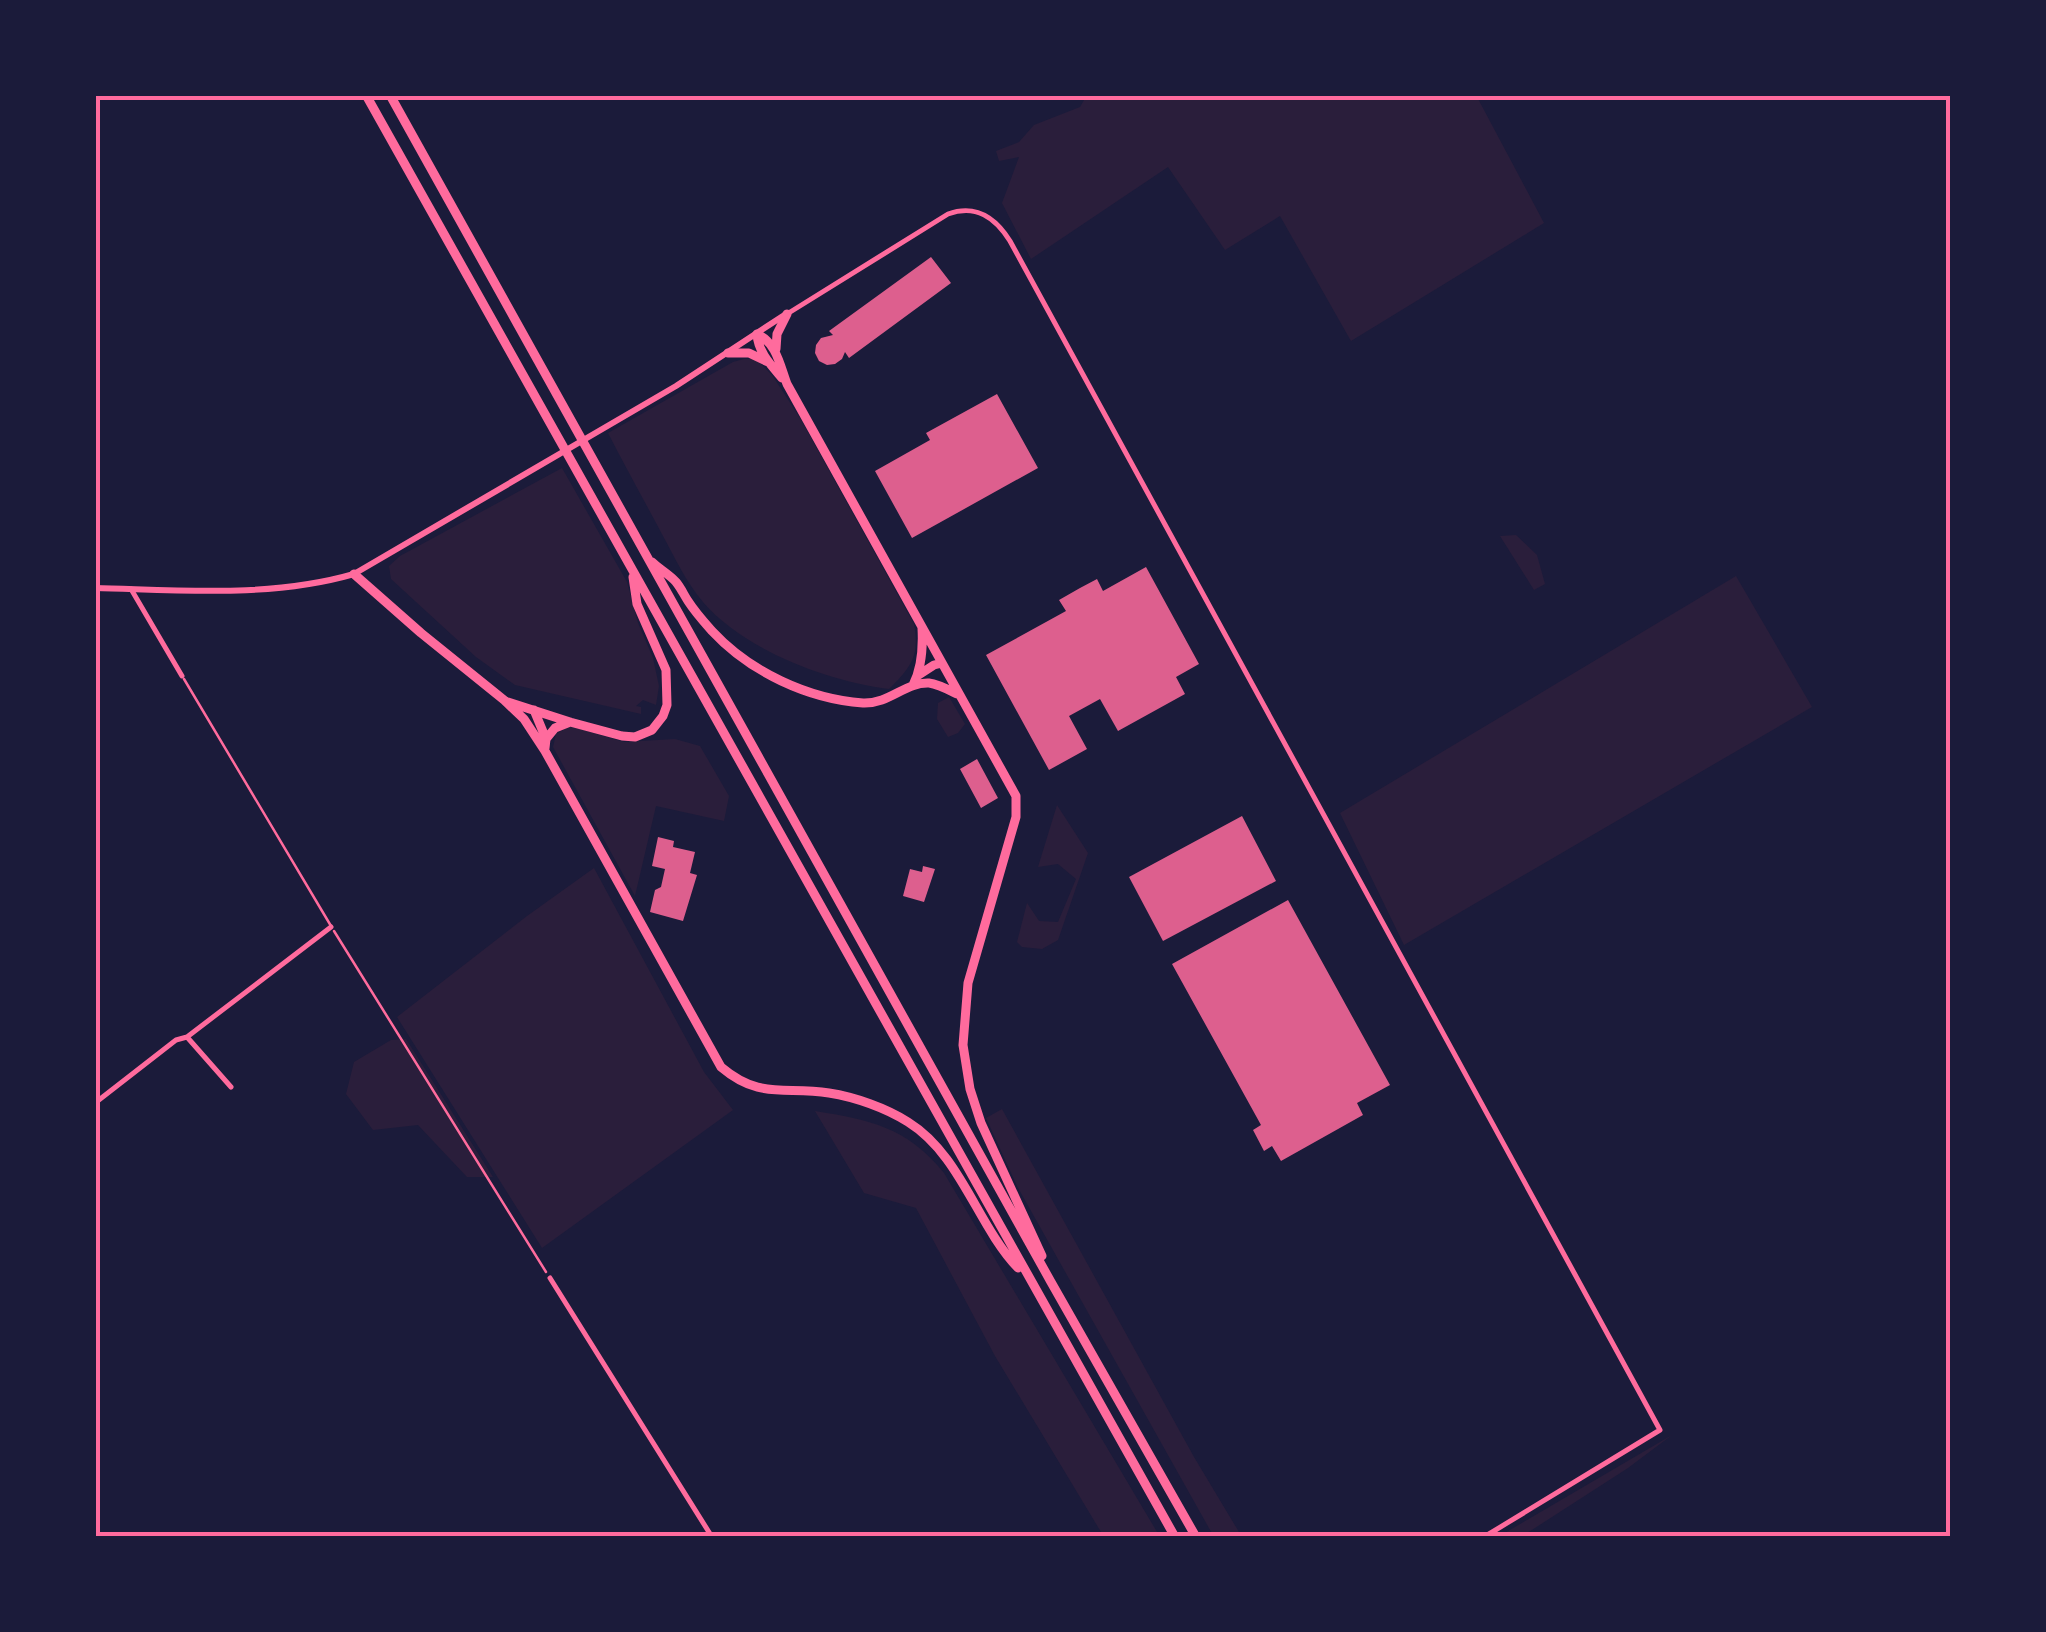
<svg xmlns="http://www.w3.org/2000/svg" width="2046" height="1632" viewBox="0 0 2046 1632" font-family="Arial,sans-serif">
<rect width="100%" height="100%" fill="#1b1b3a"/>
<path fill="#2a1e3b" d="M1087,95H1476L1544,223L1351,341L1280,216L1225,250L1168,167L1031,259L1002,203L1019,157L999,161L996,151L1019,142L1034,125L1080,107Z
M744,359H753L760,363L772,375L800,418L914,624C920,656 911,667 889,689C827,681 744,650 703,602C686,582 675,558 663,536C645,502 626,468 608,433L733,362Z
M562,468L627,582L638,623L653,658L659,686L656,705L643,700L636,706L641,707V714L515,685L476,657L391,579L389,566L400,556Z
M1516,535L1537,555L1545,584L1534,590L1500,536Z
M1736,576L1812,707L1404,945L1340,813Z
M949,697L965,724L958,733L948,737L937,719L938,703Z
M570,726L624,742L675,739L700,746L729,796L724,821L656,806L635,896L553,747L556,734Z
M1057,805L1088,853L1058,940L1042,949L1022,947L1017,942L1027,903L1039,921L1058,922L1076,879L1058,864L1038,867Z
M594,868L704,1072L733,1110L542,1248L397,1017L527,916Z
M406,1039L493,1177H467L418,1125L373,1130L346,1094L354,1062L391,1040Z
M1002,1109L1194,1457L1242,1537H1214L1017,1186L986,1118Z
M815,1111C870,1120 907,1127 944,1173L1160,1537H1104L995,1356L916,1208L864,1193Z
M1672,1435L1628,1468L1521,1537H1498Z"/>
<path fill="#dd5f8e" d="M931,257L951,283L849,358L845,352L842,359L835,364L827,365L819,361L815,353L816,345L821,338L833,335L829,331Z
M997,394L1038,468L912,538L875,471L930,440L926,433Z
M1146,567L1199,664L1176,677L1185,694L1118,731L1100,699L1069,716L1087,749L1049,770L986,655L1066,611L1059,600L1080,588L1097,579L1103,591Z
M977,759L998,798L981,808L960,769Z
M1242,816L1276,881L1163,941L1129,877Z
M658,837L674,841L673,847L695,852L690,873L697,875L683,921L650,912L655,890L661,887L665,869L652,866Z
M923,866L935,869L924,902L903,896L910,869L922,872Z
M1288,900L1390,1085L1357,1103L1363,1115L1281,1161L1272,1146L1264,1151L1253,1130L1261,1125L1172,964Z"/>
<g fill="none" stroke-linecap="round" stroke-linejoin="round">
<path stroke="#ff6b9d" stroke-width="2.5" d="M334,931L546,1272"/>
<path stroke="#ff6b9d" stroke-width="2.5" d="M184,679L331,926"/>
<path stroke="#ff6b9d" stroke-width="5" d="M787,314L948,214C976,204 995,217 1010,241L1660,1430L1484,1537
M131,589L182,676
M187,1037L231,1087
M95,1103L176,1040L187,1037L331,927
M550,1278L712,1537"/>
<path stroke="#ff6b9d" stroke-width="6" d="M95,588C181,590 271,598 354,574L676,386L786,314"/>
<path stroke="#ff6b9d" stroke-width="9" d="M366,95L1175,1537
M390,95L1051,1282L1196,1537
M757,334C776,342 780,365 787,384L1016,796V817L968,983L963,1045L970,1089L981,1123L1042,1256
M757,334C758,352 771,365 782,378
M776,349L777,334L787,314
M728,353H749L768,362
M652,562C659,569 669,574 676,582C681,588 684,595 688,601C695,612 704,622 712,631C750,672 808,699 863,703C890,704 905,682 929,683C938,684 949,690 957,694
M354,574L421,633L504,700L524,719L545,751L721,1067C760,1100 784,1086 829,1093C855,1097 886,1108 908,1122C961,1155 977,1225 1018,1268
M917,676L934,665L942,663
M913,685C922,668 923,647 922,628
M508,702L570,722L622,736L635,737L652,730L663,716L667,705L666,670L637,604L633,577
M534,710L546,739L545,748
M546,739L555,728L570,722"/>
</g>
<rect width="2046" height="1632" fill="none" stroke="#1b1b3a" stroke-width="195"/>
<rect x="98" y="98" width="1850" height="1436" fill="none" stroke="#ff6b9d" stroke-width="4"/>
</svg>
